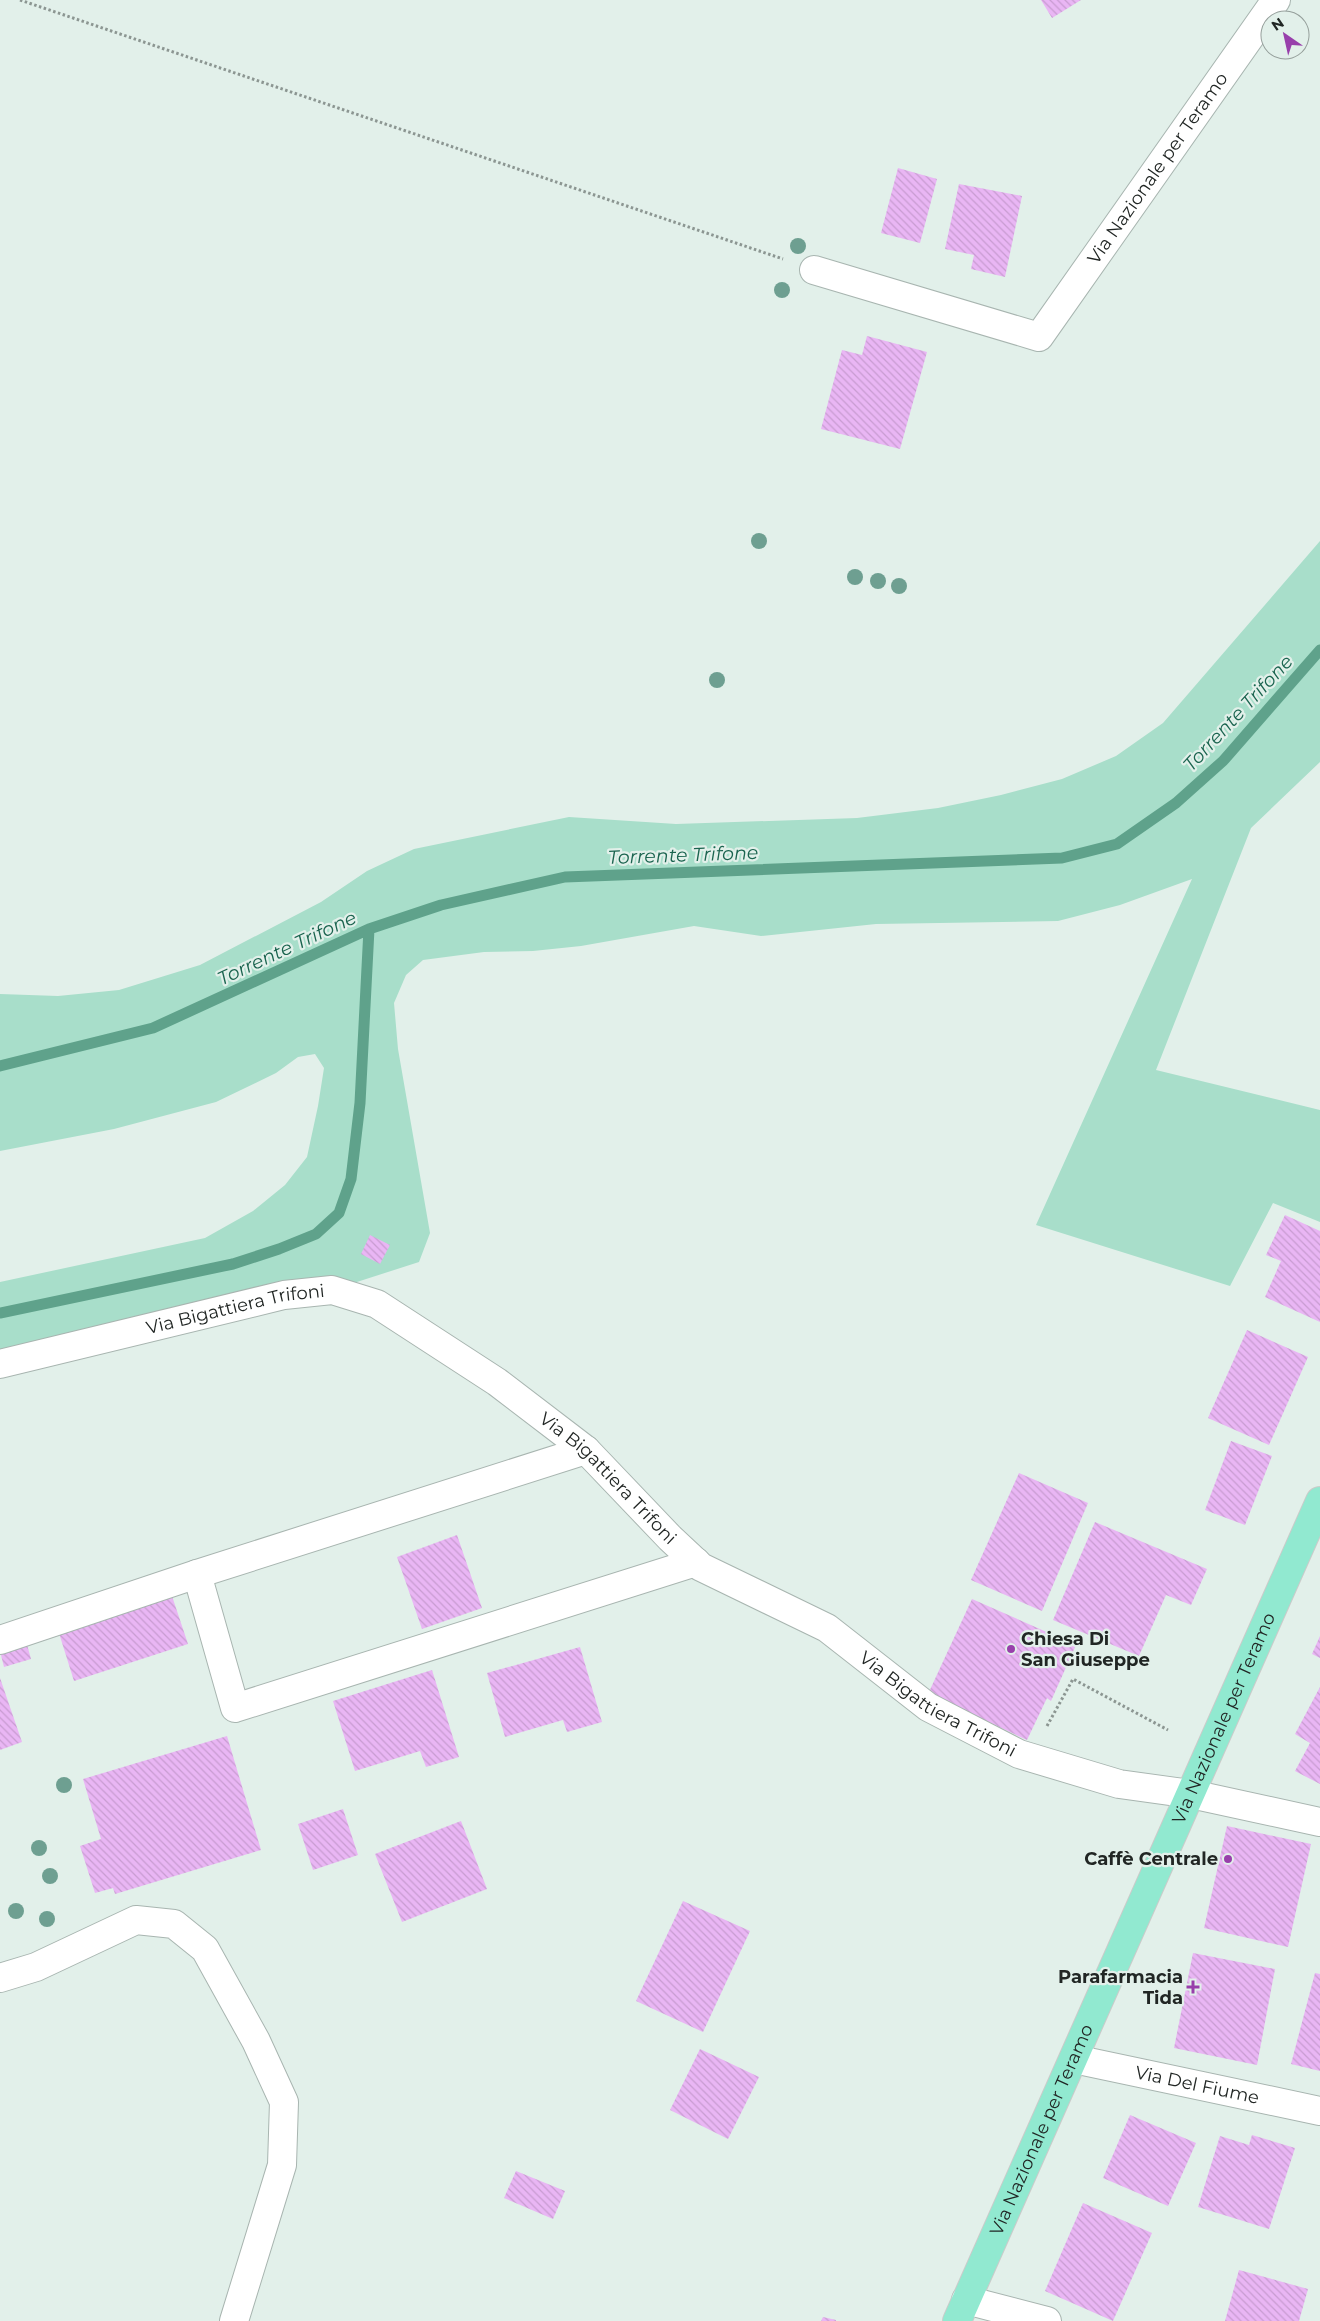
<svg xmlns="http://www.w3.org/2000/svg" width="1320" height="2321" viewBox="0 0 1320 2321" font-family="Montserrat,sans-serif">
<defs>
<pattern id="building-back-hatch" width="6" height="6" patternUnits="userSpaceOnUse" patternTransform="scale(1.25)"><rect width="6" height="6" fill="#e9b6f4"/><path d="M-1 5l2 2M0 0l6 6M5-1l2 2" fill="none" stroke="#c89cd1"/></pattern>
</defs>
<rect width="100%" height="100%" fill="#e2f0ea"/>
<path fill="#a8deca" d="M1320,541V762L1251,828L1156,1070L1320,1110V1222L1273,1203L1230,1286L1036,1225L1192,879L1120,905L1058,921L876,924L761,936L694,926L581,946L533,951L484,952L423,960L406,975L394,1003L398,1049L430,1233L419,1262L332,1290L0,1364V1282L205,1238L253,1211L285,1185L307,1157L318,1106L324,1068L315,1054L298,1057L276,1073L216,1102L114,1129L0,1151V994L58,996L119,990L200,965L321,902L367,871L414,849L569,817L676,824L857,818L938,808L1001,795L1062,779L1116,756L1163,723Z"/>
<g fill="none" stroke-linecap="round" stroke-linejoin="round">
<path stroke="#5fa28b" stroke-width="11" d="M0,1066L153,1028L369,929L441,905L565,877L1062,858L1117,844L1176,803L1223,761L1320,650
M0,1313L233,1264L279,1249L316,1234L339,1213L351,1179L360,1103L369,929"/>
</g>
<path fill="url(#building-back-hatch)" d="M1041,0H1081L1052,18Z
M898,168L937,179L920,243L881,233Z
M959,184L1022,196L1005,277L971,269L974,255L945,249Z
M867,336L927,352L900,449L821,429L842,350L862,355Z
M1285,1215L1320,1231V1322L1265,1297L1281,1261L1266,1255Z
M370,1235L390,1245L380,1264L361,1254Z
M1247,1330L1308,1357L1269,1445L1208,1418Z
M1231,1441L1272,1456L1245,1525L1205,1510Z
M1019,1473L1088,1503L1042,1611L971,1580Z
M1095,1522L1207,1569L1191,1605L1166,1595L1139,1656L1053,1620Z
M457,1535L482,1608L422,1629L397,1557Z
M171,1593L188,1644L74,1681L58,1630Z
M972,1599L1076,1645L1051,1701L1047,1698L1027,1740L928,1694Z
M1320,1636V1658L1312,1654Z
M26,1641L31,1659L4,1667L0,1651Z
M580,1647L602,1722L567,1732L563,1720L505,1737L487,1673Z
M432,1670L459,1757L426,1767L420,1751L355,1771L333,1701Z
M0,1678L22,1742L0,1750Z
M1320,1687V1784L1295,1771L1310,1743L1295,1734Z
M227,1736L261,1850L115,1894L113,1888L95,1893L80,1846L101,1839L83,1779Z
M343,1809L358,1855L313,1870L298,1824Z
M461,1821L487,1889L402,1922L375,1854Z
M1227,1826L1311,1844L1288,1947L1204,1928Z
M683,1901L750,1931L703,2032L636,2001Z
M1193,1953L1275,1969L1257,2065L1174,2048Z
M1315,1973L1320,1974V2071L1291,2064Z
M700,2049L759,2077L728,2139L670,2110Z
M1130,2115L1196,2143L1168,2206L1103,2178Z
M1252,2135L1295,2148L1269,2229L1198,2207L1220,2136L1249,2145Z
M516,2171L565,2191L553,2219L504,2198Z
M1083,2203L1152,2233L1113,2321L1045,2291Z
M1239,2270L1308,2289L1299,2321H1225Z
M823,2317L836,2320V2321H821Z"/>
<g fill="none" stroke-linecap="round" stroke-linejoin="round">
<defs>
<g id="street">
<path id="s1" d="M814,270L1039,337L1276,0"/>
<path id="s2" d="M0,1364L284,1295L332,1290L377,1304L497,1382L586,1450L670,1538L701,1567L827,1628L928,1707L1019,1754L1119,1784L1191,1794L1320,1822"/>
<path d="M197,1574L235,1708L696,1562"/>
<path d="M0,1640L197,1574L586,1450"/>
<path d="M0,1978L36,1967L136,1920L174,1924L205,1949L256,2041L284,2102L282,2165L234,2321"/>
<path id="s3" d="M1074,2059L1320,2111"/>
<path d="M966,2300L1047,2321"/>
</g>
<g id="primary">
<path id="s4" d="M957,2321L1320,1501"/>
</g>
</defs>
<use href="#street" stroke="#a8b5b0" stroke-width="30"/>
<use href="#primary" stroke="#cacbca" stroke-width="30"/>
<path stroke="#8c9692" stroke-width="3" stroke-dasharray="2.5 2.5" stroke-linecap="butt" d="M20,0L783,259
M1047,1726L1073,1679L1168,1730"/>
<use href="#street" stroke="#fff" stroke-width="28"/>
<use href="#primary" stroke="#91e9d0" stroke-width="28"/>
</g>
<g fill="#6e9f91">
<circle cx="798" cy="246" r="8"/>
<circle cx="782" cy="290" r="8"/>
<circle cx="759" cy="541" r="8"/>
<circle cx="855" cy="577" r="8"/>
<circle cx="878" cy="581" r="8"/>
<circle cx="899" cy="586" r="8"/>
<circle cx="717" cy="680" r="8"/>
<circle cx="64" cy="1785" r="8"/>
<circle cx="39" cy="1848" r="8"/>
<circle cx="50" cy="1876" r="8"/>
<circle cx="16" cy="1911" r="8"/>
<circle cx="47" cy="1919" r="8"/>
</g>
<g fill="#983fab" stroke="#e2f0ea" stroke-width="2">
<circle cx="1011" cy="1649" r="5"/>
<circle cx="1228" cy="1859" r="5"/>
<path d="M1190.5 1979.5h5v5h5v5h-5v5h-5v-5h-5v-5h5z"/>
</g>
<g text-anchor="middle" dominant-baseline="central" stroke-width="4.5" stroke-linejoin="round" paint-order="stroke">
<g font-size="18" fill="#212624" stroke="#e2f0ea">
<text stroke="none"><textPath href="#s1" startOffset="441">Via Nazionale per Teramo</textPath></text>
<text stroke="none"><textPath href="#s2" startOffset="242">Via Bigattiera Trifoni</textPath></text>
<text stroke="none"><textPath href="#s2" startOffset="678">Via Bigattiera Trifoni</textPath></text>
<text stroke="none"><textPath href="#s2" startOffset="1082">Via Bigattiera Trifoni</textPath></text>
<text stroke="none"><textPath href="#s4" startOffset="659">Via Nazionale per Teramo</textPath></text>
<text stroke="none"><textPath href="#s3" startOffset="126">Via Del Fiume</textPath></text>
<text stroke="none"><textPath href="#s4" startOffset="209">Via Nazionale per Teramo</textPath></text>
</g>
<g font-size="18" font-weight="bold" fill="#212624" stroke="#e2f0ea" text-anchor="end">
<text x="1021" y="1639" text-anchor="start">Chiesa Di<tspan x="1021" dy="21">San Giuseppe</tspan></text>
<text x="1218" y="1859">Caffè Centrale</text>
<text x="1183" y="1977">Parafarmacia<tspan x="1183" dy="21">Tida</tspan></text>
</g>
<g font-size="19" font-style="italic" fill="#1a644f" stroke="#e2f0ea">
<text transform="translate(1238 713) rotate(-47)">Torrente Trifone</text>
<text transform="translate(683 855) rotate(-2)">Torrente Trifone</text>
<text transform="translate(287 948) rotate(-25)">Torrente Trifone</text>
</g>
</g>
<g transform="translate(1285 35) rotate(326)"><circle r="24" fill="#e2f0ea" stroke="#959f9b"/>
<path d="M0-4L9 19L0 12L-9 19Z" fill="#983fab"/>
<text y="-8" font-size="14" font-weight="bold" text-anchor="middle" fill="#212624">N</text>
</g>
</svg>
